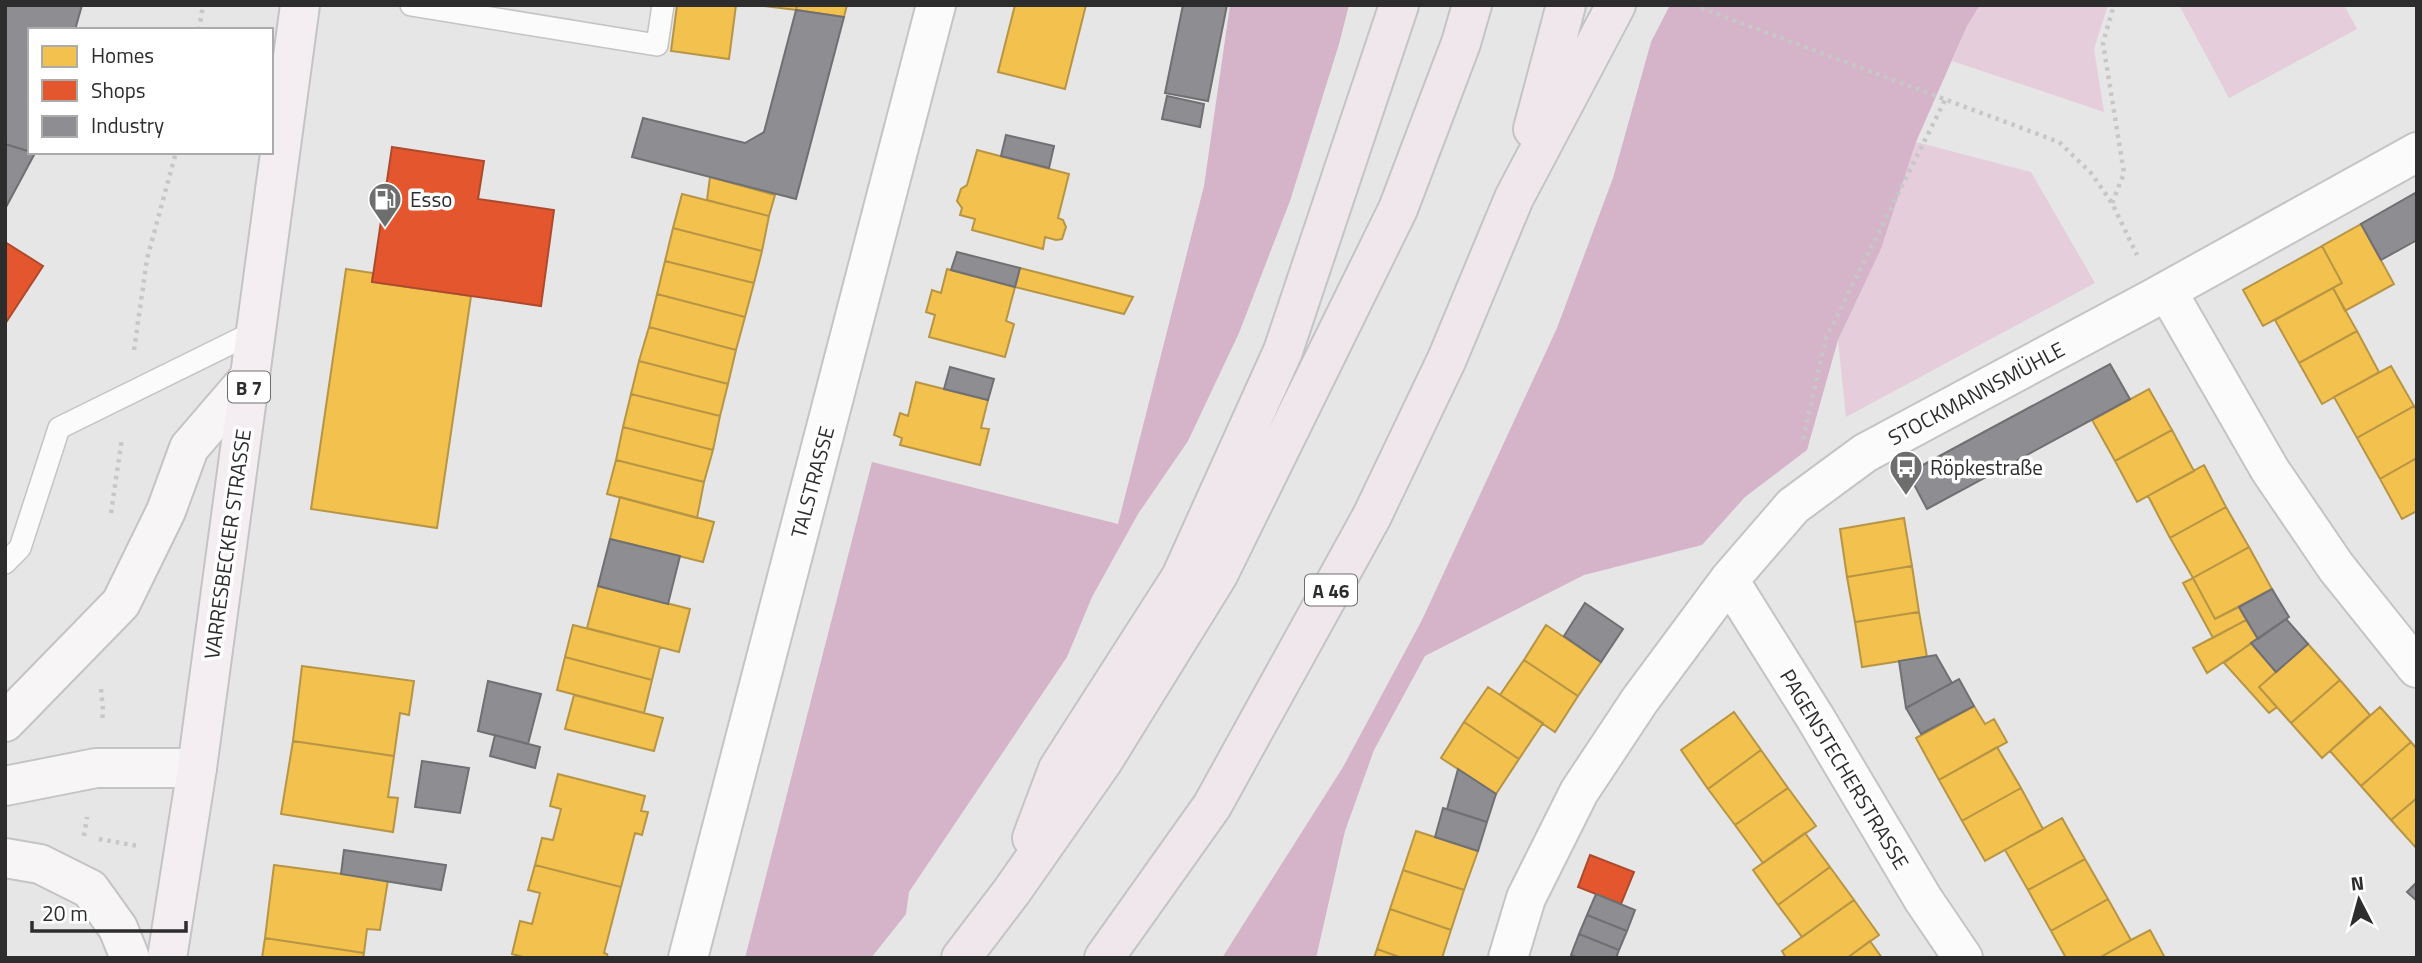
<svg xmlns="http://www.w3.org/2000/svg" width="2422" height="963" viewBox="0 0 2422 963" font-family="'Titillium Web',sans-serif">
<rect width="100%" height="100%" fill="#e5e6e5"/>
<path fill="#e5cddc" d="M1980,5H2108L2094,49L2104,112L1952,61L1967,26Z
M2179,5H2344L2357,29L2229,98Z
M1916,142L2031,172L2095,283L1846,417L1838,340L1881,249Z"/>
<path fill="#d5b4c9" d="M1230,5H1349L1339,44L1290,201L1239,333L1188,441L1138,514L1092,597L1067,657L909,892L906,914L871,958H745L872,462L1118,524L1204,186Z
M1670,5H1980L1967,26L1916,142L1881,249L1838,340L1807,450L1745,497L1702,545L1584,575L1425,656L1374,750L1345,831L1316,958H1222L1343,767L1422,620L1557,328L1613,178L1651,42Z"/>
<path fill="#f2c14e" stroke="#b79544" stroke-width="2" d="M677,5H736L729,59L671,51Z
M756,5H797L796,10Z
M797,5H847L844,17L796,10Z
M1015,5H1086L1065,89L998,72Z
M977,150L1069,174L1058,218L1063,220L1066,227L1062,239L1056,240L1045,237L1043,249L972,230L975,219L960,215L962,208L957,201L961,189L967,185Z
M710,177L775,195L769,216L707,200Z
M682,194L769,216L762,251L673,228Z
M2361,224L2394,284L2345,311L2333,288L2342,283L2322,246Z
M673,228L762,251L754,283L665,261Z
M2322,246L2342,283L2263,326L2243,290Z
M665,261L754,283L745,317L657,294Z
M1020,268L1133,297L1124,314L1015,287Z
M346,269L373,273L372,282L471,296L437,528L311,509Z
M947,269L1015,287L1006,321L1014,324L1005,357L929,337L935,315L926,312L932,290L941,293Z
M2333,288L2357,331L2299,363L2275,320Z
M657,294L745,317L736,350L649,327Z
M649,327L736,350L728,384L639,361Z
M2357,331L2379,372L2322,404L2299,363Z
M639,361L728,384L720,416L631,394Z
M2391,366L2414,406L2357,438L2334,397Z
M916,382L988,400L981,428L989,429L980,465L900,445L902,438L894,435L900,413L908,416Z
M2149,389L2172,430L2115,461L2092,420Z
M631,394L720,416L713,450L623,427Z
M2414,406L2417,411V458L2380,479L2357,438Z
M623,427L713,450L704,482L616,460Z
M2172,430L2194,471L2137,502L2115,461Z
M2417,458V511L2402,519L2380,479Z
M616,460L704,482L697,518L607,494Z
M2204,465L2226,507L2170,538L2148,496Z
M620,497L714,522L703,562L610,539Z
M2226,507L2249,547L2193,578L2170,538Z
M1904,518L1912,566L1847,577L1840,529Z
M2249,547L2272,589L2215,619L2193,578Z
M1912,566L1919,612L1855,622L1847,577Z
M2193,578L2215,619L2239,607L2246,620L2213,638L2183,583Z
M598,586L690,609L679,652L587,628Z
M1919,612L1927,657L1862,667L1855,622Z
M2246,620L2258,639L2207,673L2193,648Z
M573,625L660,647L652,680L565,657Z
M1546,625L1601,662L1578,696L1524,660Z
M2251,643L2276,672L2259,687L2277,707L2269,713L2224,663Z
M2308,644L2340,680L2291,723L2259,687Z
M565,657L652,680L644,713L557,690Z
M1524,660L1578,696L1555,732L1500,695Z
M302,666L414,681L409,715L400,713L394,756L293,741Z
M2340,680L2370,715L2322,758L2291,723Z
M1488,687L1543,723L1519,759L1464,722Z
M574,695L663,718L654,751L565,729Z
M1974,706L1985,724L1994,719L2007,742L1939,780L1916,738Z
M2380,707L2411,742L2361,786L2330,751Z
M1734,712L1761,750L1708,789L1681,750Z
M1464,722L1519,759L1496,794L1441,758Z
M293,741L394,756L388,797L398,798L393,832L281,814Z
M2411,742L2417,749V798L2391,820L2361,786Z
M1997,747L2021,788L1962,821L1939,780Z
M1761,750L1788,788L1735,825L1708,789Z
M558,774L645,796L641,811L648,812L642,835L635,833L621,887L535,865L542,838L553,840L561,809L550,806Z
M1788,788L1816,826L1763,863L1735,825Z
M2021,788L2043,829L1985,861L1962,821Z
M2417,798V849L2391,820Z
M2062,818L2085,859L2028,890L2005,850Z
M1416,831L1478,851L1464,890L1403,870Z
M1805,833L1830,867L1778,905L1753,870Z
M2085,859L2108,899L2051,931L2028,890Z
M274,865L388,880L380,930L367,929L364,953L265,938Z
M535,865L621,887L604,953L607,954L608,958H527L512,954L520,921L532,924L540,893L528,890Z
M1830,867L1854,900L1802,937L1778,905Z
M1403,870L1464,890L1451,930L1390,909Z
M2108,899L2131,940L2099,958H2066L2051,931Z
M1854,900L1879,935L1847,958H1786L1782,951Z
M1390,909L1451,930L1442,958H1402L1377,949Z
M2150,930L2165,958H2099L2131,940Z
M265,938L364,953L363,958H262Z
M1870,941L1882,958H1847Z
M1377,949L1402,958H1374Z"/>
<path fill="#e4572e" stroke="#ad4a2d" stroke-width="2" d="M392,147L484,161L478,199L554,210L541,306L372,282Z
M5,242L43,266L5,324Z
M1590,855L1634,872L1621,904L1578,887Z"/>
<path fill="#8d8d92" stroke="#707073" stroke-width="2" d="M5,5H82L75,30H30V152L5,144Z
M1183,5H1227L1208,101L1165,93Z
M796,10L844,17L796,199L632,157L643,118L745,143L764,132Z
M1167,96L1204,104L1200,127L1162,119Z
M1006,135L1054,146L1049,168L1001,156Z
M5,144L35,153L5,209Z
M2417,192V240L2381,260L2361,224Z
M957,252L1020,268L1015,287L951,270Z
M2110,364L2130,399L1927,509L1908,473Z
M950,367L994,379L988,400L944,389Z
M610,539L680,556L668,604L598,586Z
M2272,589L2289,617L2258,639L2239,607Z
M1585,603L1623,629L1601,662L1564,636Z
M2286,619L2308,644L2276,672L2251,643Z
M1936,655L1952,683L1906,708L1899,661Z
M1959,679L1974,706L1921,734L1906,708Z
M488,681L541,694L528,744L478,731Z
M495,735L540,747L535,768L490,756Z
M422,761L469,768L460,813L415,807Z
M1458,769L1496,794L1487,822L1447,809Z
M1443,808L1487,822L1478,851L1435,837Z
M344,850L446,865L441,890L341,874Z
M2417,882V901L2407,892Z
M1596,894L1635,910L1627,931L1587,915Z
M1587,915L1627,931L1619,950L1579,934Z
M1579,934L1619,950L1616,958H1578L1571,955Z"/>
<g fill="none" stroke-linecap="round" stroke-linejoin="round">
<defs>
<path id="lane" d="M411,5L657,45L663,5
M5,563L20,548L59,428L256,331"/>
<path id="street" d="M2167,291L2270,470L2336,567L2417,668
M1729,580L1816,719L1923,899L1963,958
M688,958L936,5
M1508,958L1526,898L1579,792L1640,700L1729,580L1793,506L1865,453L2154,298L2417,152"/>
<path id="secondary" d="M5,722L121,603L166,511L189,448L250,377
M5,786L96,768H197
M5,858L40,864L90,889L118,928L130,958"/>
<path id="primary" d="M167,958L197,768L300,5"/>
<path id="highway" d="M1533,129L1566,5
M1032,838L1058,769L1181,577L1283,351L1399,5
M961,958L1012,891L1103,761L1218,575L1398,209L1461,43L1472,5
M1104,958L1212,806L1372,516L1447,359L1514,198L1616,5"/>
</defs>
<use href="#lane" stroke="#c3c4c3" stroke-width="24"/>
<use href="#street" stroke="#c3c4c3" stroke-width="42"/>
<use href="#secondary" stroke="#c3c4c3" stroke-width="42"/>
<use href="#primary" stroke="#c3c4c3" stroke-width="42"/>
<use href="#highway" stroke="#c3c4c3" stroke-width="42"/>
<path stroke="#c6c7c6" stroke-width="4.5" stroke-dasharray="3.5 5" stroke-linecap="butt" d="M1693,5L2059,142L2091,173L2112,203L2137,255
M199,30L203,5
M2112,203L2124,173L2103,43L2114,5
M134,350L147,259L176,152
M1803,439L1826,338L1945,100
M111,513L122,438
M101,689L103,711L102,722
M84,836L87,817
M99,839L138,846"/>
<use href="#lane" stroke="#fbfbfb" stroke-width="21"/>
<use href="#street" stroke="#fbfbfb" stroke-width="38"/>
<use href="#secondary" stroke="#f8f5f7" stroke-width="38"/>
<use href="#primary" stroke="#f4eef3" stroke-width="38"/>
<use href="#highway" stroke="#f0e7ed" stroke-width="38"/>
</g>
<defs>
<symbol id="fuel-pin" viewBox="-11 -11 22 30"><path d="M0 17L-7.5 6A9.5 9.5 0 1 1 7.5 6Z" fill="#6d6e6d" stroke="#fff"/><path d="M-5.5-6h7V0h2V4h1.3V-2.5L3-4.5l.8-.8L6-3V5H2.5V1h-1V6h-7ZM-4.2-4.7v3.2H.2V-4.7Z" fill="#fff"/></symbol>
<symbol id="bus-pin" viewBox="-11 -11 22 30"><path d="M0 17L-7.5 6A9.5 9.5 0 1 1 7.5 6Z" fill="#6d6e6d" stroke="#fff"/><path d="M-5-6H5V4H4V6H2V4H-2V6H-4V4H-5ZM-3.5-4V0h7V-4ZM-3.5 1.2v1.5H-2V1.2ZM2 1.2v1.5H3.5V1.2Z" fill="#fff"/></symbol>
</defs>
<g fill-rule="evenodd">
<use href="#fuel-pin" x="366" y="180" width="38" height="52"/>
<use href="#bus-pin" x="1887" y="448" width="38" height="52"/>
</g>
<g text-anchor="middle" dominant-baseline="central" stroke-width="7" stroke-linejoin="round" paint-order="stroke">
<g fill="#fff" stroke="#6b6c6b" stroke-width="2">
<rect x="228" y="371.5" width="42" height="31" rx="5"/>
<rect x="1305" y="574.5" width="52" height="31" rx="5"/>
</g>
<g font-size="19" font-weight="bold" fill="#2c2d2c">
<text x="249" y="387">B 7</text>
<text x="1331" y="590">A 46</text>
</g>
<g font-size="21" fill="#2c2d2c" stroke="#fff" text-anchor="start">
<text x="410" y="199">Esso</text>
<text x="1930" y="467">Röpkestraße</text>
</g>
<g font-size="21" fill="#2c2d2c" stroke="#fff">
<text transform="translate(1976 393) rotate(-28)">STOCKMANNSMÜHLE</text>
<text transform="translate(812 482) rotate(-75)">TALSTRASSE</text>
<text transform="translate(227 544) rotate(-82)">VARRESBECKER STRASSE</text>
<text transform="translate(1845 769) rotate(59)">PAGENSTECHERSTRASSE</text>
</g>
</g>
<rect width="2422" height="963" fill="none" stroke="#2c2d2c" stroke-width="14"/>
<rect x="28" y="28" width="245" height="126" fill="#ffffff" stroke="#ababab" stroke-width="2"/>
<rect x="42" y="46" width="35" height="21" fill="#f2c14e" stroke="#ababab" stroke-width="2"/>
<text x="91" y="63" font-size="21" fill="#2c2d2c">Homes</text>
<rect x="42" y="80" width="35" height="21" fill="#e4572e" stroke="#ababab" stroke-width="2"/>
<text x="91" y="98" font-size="21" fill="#2c2d2c">Shops</text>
<rect x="42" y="116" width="35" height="21" fill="#8d8d92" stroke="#ababab" stroke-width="2"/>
<text x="91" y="133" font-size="21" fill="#2c2d2c">Industry</text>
<g transform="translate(2359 900) rotate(354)" stroke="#ffffff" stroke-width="5" paint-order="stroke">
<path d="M0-5L12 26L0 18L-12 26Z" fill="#2c2d2c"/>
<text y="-10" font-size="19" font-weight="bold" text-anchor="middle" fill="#2c2d2c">N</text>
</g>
<path d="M32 921v10h154v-10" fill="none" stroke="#2c2d2c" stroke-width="3.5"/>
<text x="42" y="921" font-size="21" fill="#2c2d2c" stroke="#ffffff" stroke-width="5" paint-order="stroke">20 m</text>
</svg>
